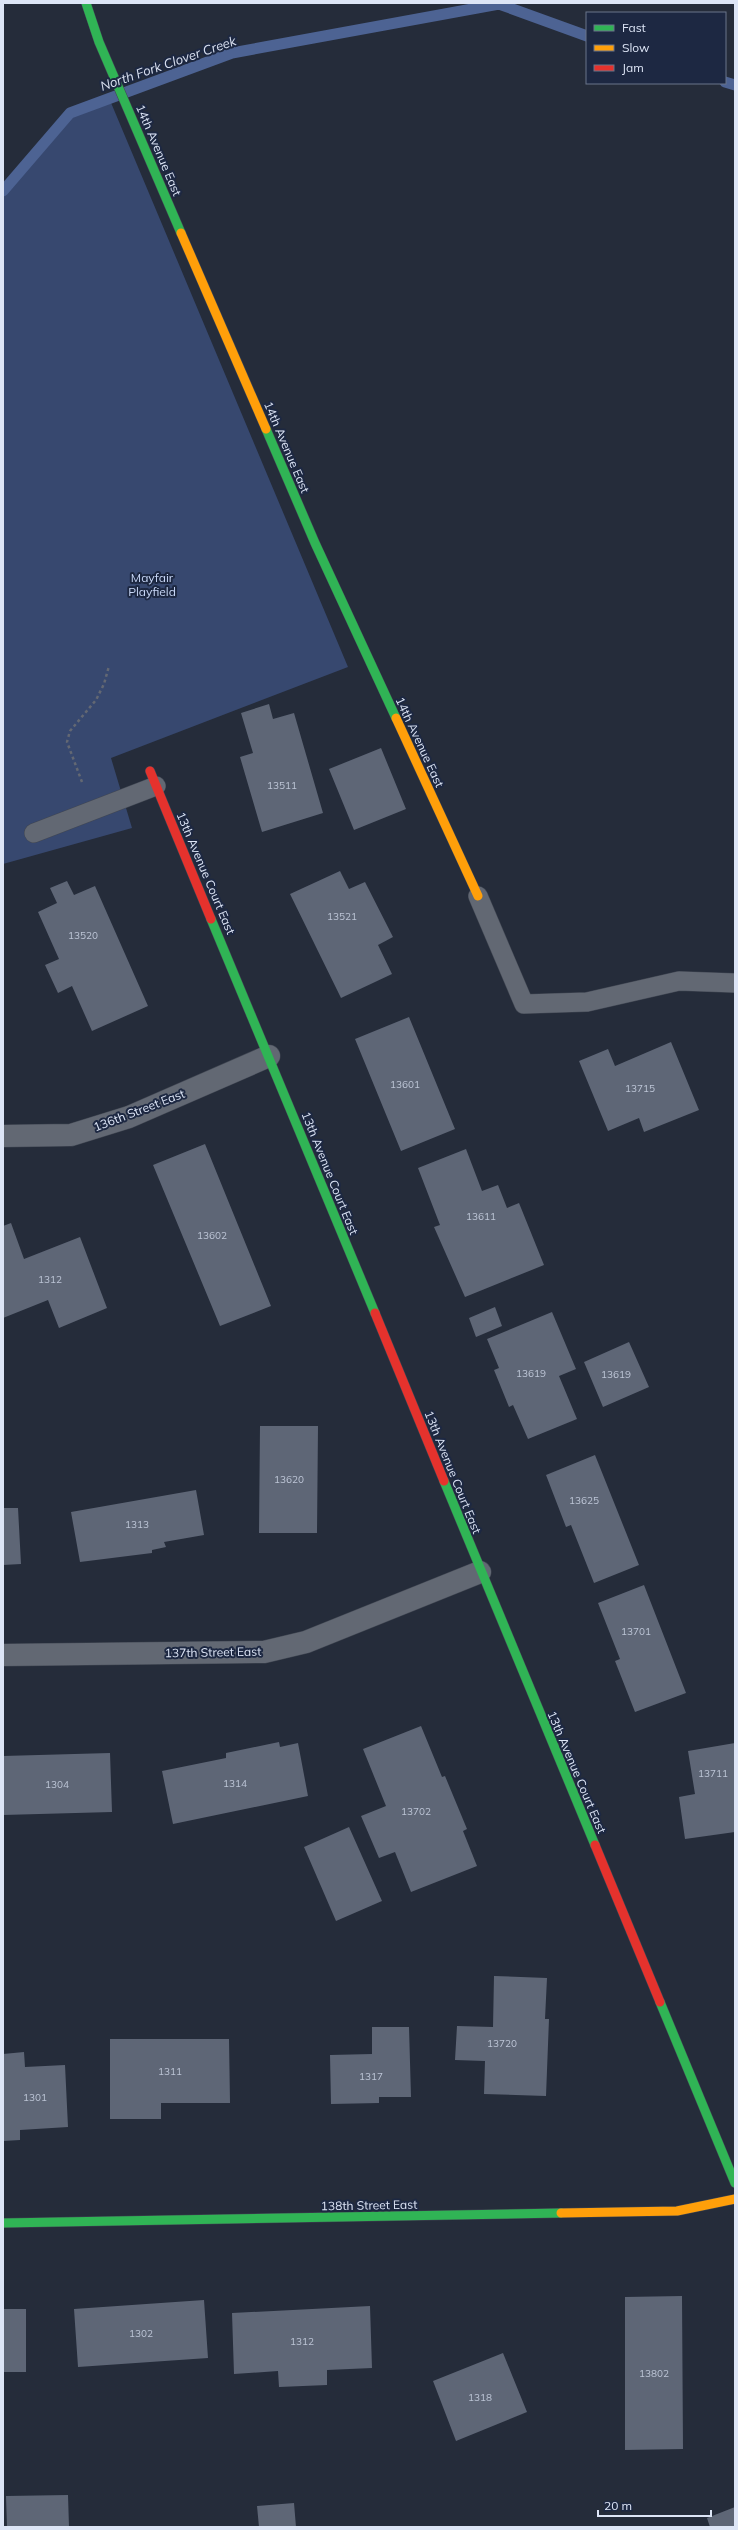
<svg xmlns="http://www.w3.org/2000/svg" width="738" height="2530" viewBox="0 0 738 2530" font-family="Mulish,sans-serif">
<rect width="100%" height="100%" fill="#252c3a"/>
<path fill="#37486f" d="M109,98L348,667L111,758L132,828L3,864V191L70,113Z"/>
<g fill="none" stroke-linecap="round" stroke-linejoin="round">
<path stroke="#4d6393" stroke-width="11" d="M725,82L735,85
M3,191L70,113L232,53L499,4L587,36"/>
</g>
<path fill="#5e6676" d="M269,704L273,719L294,713L323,813L262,832L240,757L253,753L241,713Z
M381,748L406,809L354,830L329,769Z
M340,871L349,889L365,882L393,937L378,945L392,974L341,998L290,894Z
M67,881L74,895L95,886L148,1006L92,1031L72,986L58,993L45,965L59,959L38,912L57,903L50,888Z
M409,1017L455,1129L401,1151L355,1039Z
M671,1042L699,1110L644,1132L639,1118L608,1131L579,1061L608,1049L615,1066Z
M205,1144L271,1306L220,1326L153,1165Z
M466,1149L482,1191L498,1185L507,1208L519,1203L544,1265L465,1297L434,1227L440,1225L418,1168Z
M11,1223L24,1259L80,1237L107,1308L59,1328L48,1300L3,1318V1226Z
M495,1307L502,1326L476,1337L469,1318Z
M552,1312L576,1369L559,1376L577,1419L528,1439L513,1405L509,1407L494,1370L499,1368L487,1339Z
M629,1342L649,1387L603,1407L584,1362Z
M260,1426H318L317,1533H259Z
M595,1455L639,1565L594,1583L571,1525L566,1527L546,1475Z
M196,1490L204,1535L164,1542L166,1547L152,1550V1553L80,1562L71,1512Z
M3,1508H18L21,1564L3,1565Z
M644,1585L686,1693L635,1712L615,1661L620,1659L598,1603Z
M421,1726L442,1777L445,1776L467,1829L463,1831L477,1866L411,1892L395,1852L379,1858L361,1816L386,1806L363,1749Z
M279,1742L280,1747L298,1743L308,1796L173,1824L162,1771L226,1758V1753Z
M735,1743V1832L685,1839L679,1797L695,1794L688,1751Z
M110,1753L112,1812L3,1815V1756Z
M349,1827L382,1901L336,1921L304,1847Z
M494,1976L547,1978L545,2019H549L546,2096L484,2094L485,2061L455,2060L457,2026L493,2027Z
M372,2027H409L411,2097H379V2103L331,2104L330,2055L372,2054Z
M110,2039H229L230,2103H161V2119H110Z
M24,2052L25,2067L65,2065L68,2127L20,2130V2140L3,2141V2054Z
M682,2296L683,2449L625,2450V2297Z
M204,2300L208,2358L78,2367L74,2309Z
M370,2306L372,2368L327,2370V2385L279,2387L278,2371L234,2374L232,2313Z
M3,2309H26V2372H3Z
M503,2353L527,2412L456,2441L433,2381Z
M68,2495L69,2527H7L6,2496Z
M294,2503L296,2527H259L257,2506Z
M735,2507V2527H710L707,2518Z"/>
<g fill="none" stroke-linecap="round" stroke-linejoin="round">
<defs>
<path id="lane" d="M34,833L156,786
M478,896L524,1004L587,1002L679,981L735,983"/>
<path id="street" d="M3,1136L71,1135L129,1117L269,1056
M3,1655L264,1652L306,1642L480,1572"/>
<path id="fast" d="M86,3L99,42L181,233
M266,429L315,543L396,718
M211,919L375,1313
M444,1481L595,1845
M660,2002L735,2183
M3,2223L561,2213"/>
<path id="slow" d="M181,233L266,429
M396,718L478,896
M561,2213L677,2211L735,2199"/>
<path id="jam" d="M150,771L211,919
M375,1313L444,1481
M595,1845L660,2002"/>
</defs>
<use href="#lane" stroke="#414753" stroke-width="20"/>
<use href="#street" stroke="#414753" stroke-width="23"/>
<use href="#fast" stroke="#414753" stroke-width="10"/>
<use href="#slow" stroke="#414753" stroke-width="10"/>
<use href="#jam" stroke="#414753" stroke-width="10"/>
<path stroke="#636873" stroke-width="2.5" stroke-dasharray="3 3" stroke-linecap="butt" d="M82,782L67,742L70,731L96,700L104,684L109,666"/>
<use href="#lane" stroke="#626873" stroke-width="19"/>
<use href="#street" stroke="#626873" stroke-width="22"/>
<use href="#fast" stroke="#30b455" stroke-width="9"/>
<use href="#slow" stroke="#ff9f0a" stroke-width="9"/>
<use href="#jam" stroke="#e5322d" stroke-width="9"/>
</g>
<g text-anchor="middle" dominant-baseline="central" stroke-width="4" stroke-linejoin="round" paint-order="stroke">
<g font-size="10" fill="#bdc5d6">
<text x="282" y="785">13511</text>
<text x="342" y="916">13521</text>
<text x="83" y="935">13520</text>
<text x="405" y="1084">13601</text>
<text x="640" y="1088">13715</text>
<text x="481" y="1216">13611</text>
<text x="212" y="1235">13602</text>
<text x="50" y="1279">1312</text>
<text x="531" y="1373">13619</text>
<text x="616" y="1374">13619</text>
<text x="289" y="1479">13620</text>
<text x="584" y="1500">13625</text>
<text x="137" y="1524">1313</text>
<text x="636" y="1631">13701</text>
<text x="713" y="1773">13711</text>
<text x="235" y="1783">1314</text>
<text x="57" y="1784">1304</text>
<text x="416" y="1811">13702</text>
<text x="502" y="2043">13720</text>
<text x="170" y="2071">1311</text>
<text x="371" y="2076">1317</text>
<text x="35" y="2097">1301</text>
<text x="141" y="2333">1302</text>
<text x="302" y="2341">1312</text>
<text x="654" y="2373">13802</text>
<text x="480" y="2397">1318</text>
</g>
<g font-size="12" fill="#dde5f6" stroke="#1d2842">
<text transform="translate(159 150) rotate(67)">14th Avenue East</text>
<text transform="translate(287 447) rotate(67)">14th Avenue East</text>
<text transform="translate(420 742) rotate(65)">14th Avenue East</text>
<text transform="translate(206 873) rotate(67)">13th Avenue Court East</text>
<text transform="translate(139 1110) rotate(-21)">136th Street East</text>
<text transform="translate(330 1173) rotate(68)">13th Avenue Court East</text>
<text transform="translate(453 1472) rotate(68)">13th Avenue Court East</text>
<text transform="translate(213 1652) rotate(-1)">137th Street East</text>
<text transform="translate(577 1772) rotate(67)">13th Avenue Court East</text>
<text transform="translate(369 2205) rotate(-1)">138th Street East</text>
</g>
<g font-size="12" fill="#c8d7f6" stroke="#1d2842">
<text x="152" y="577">Mayfair<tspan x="152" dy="14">Playfield</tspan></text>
</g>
<g font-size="13" font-style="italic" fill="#d9e0f0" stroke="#1d2842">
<text transform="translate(168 63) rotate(-19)">North Fork Clover Creek</text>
</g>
</g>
<rect width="738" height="2530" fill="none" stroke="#dde5f6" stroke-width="8"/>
<rect x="586" y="12" width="140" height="72" fill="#1d2842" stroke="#6a748a"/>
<rect x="594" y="25" width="20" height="6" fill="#30b455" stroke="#6a748a"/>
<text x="622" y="32" font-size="12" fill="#dde5f6">Fast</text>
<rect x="594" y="45" width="20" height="6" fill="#ff9f0a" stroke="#6a748a"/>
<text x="622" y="52" font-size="12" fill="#dde5f6">Slow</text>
<rect x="594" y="65" width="20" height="6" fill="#e5322d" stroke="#6a748a"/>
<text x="622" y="72" font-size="12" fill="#dde5f6">Jam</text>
<path d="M598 2510v6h113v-6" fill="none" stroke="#dde5f6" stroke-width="2"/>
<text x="604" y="2510" font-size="12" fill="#dde5f6" stroke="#1d2842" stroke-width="3" paint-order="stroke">20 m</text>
</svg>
